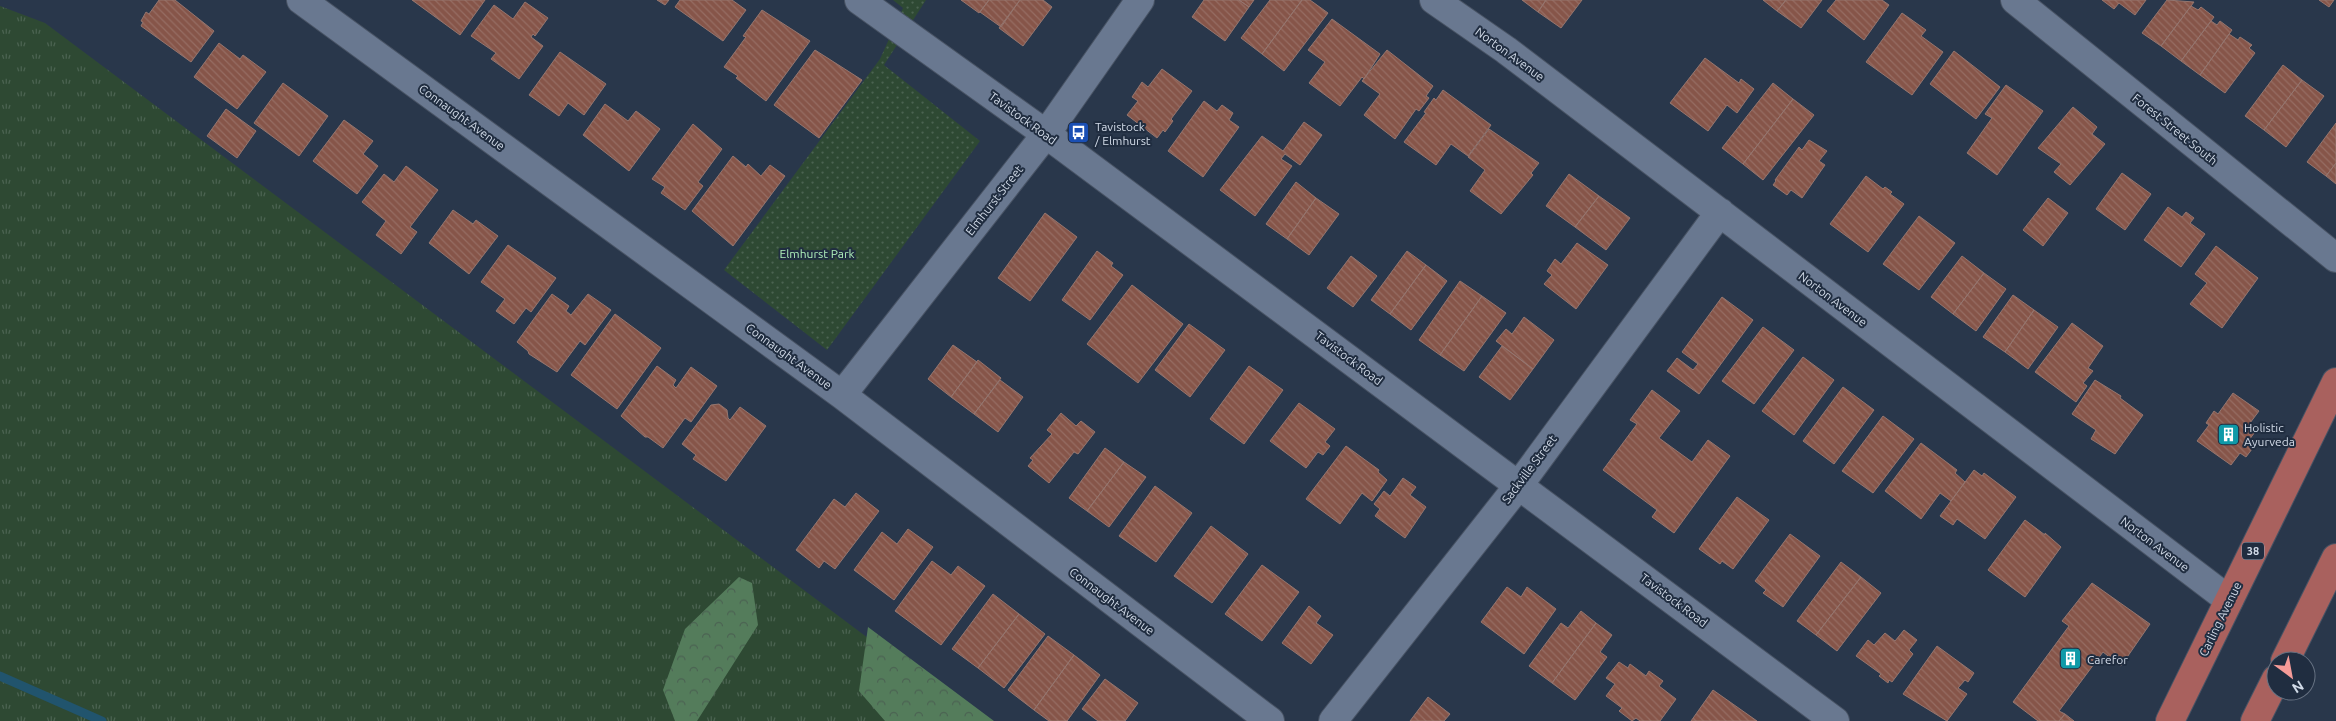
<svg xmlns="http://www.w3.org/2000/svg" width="2336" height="721" viewBox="0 0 2336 721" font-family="Ubuntu,sans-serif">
<defs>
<pattern id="grass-tufts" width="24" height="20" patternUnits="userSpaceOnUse" patternTransform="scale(1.25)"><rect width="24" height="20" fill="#2e4933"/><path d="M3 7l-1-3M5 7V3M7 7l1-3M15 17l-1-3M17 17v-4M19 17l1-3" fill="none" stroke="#4b6351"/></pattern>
<pattern id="forest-crowns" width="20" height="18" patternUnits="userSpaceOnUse" patternTransform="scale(1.25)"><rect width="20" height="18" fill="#547c5b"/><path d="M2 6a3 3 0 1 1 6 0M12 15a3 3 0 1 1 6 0" fill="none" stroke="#4b6252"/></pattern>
<pattern id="park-dots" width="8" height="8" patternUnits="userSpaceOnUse" patternTransform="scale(1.25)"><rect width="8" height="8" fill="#2e4933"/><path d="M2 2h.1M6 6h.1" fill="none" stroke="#4b6351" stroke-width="1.8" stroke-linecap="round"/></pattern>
<pattern id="building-back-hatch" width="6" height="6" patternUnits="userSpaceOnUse" patternTransform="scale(1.25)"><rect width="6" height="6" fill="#865549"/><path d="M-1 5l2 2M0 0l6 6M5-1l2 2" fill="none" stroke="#966d63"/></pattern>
</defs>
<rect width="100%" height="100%" fill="#29374b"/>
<path fill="url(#grass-tufts)" d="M0,6L45,23L979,721H0Z"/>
<path fill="url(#forest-crowns)" d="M739,577L752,583L758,625L697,721H675L663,690L685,629Z
M868,627L994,721H885L859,691Z"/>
<path fill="url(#park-dots)" d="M893,0H926L884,65L980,141L827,350L724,270L880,59L903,8Z"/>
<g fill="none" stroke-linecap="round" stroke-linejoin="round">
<path stroke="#21546d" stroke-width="9" d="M0,676L102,721"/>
</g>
<path fill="url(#building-back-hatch)" stroke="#95766f" d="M159,0H175L214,31L191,62L141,26L143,22L141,21L146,12L149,14Z
M412,0H485L460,35Z
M657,0H669L665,5Z
M680,0H732L746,10L723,41L675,7Z
M961,0H989L979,13Z
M989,0H1020L1001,27L980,12Z
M1020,0H1043L1052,7L1023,46L999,28Z
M1204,0H1239L1249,7L1225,41L1192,17Z
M1239,0H1254L1249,7Z
M1270,0H1302L1262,54L1241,38Z
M1302,0H1310L1328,13L1284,71L1262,54Z
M1522,0H1546L1538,12Z
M1546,0H1582L1561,28L1538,12Z
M1763,0H1786L1777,11Z
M1786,0H1822L1801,28L1777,11Z
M1836,0H1882L1889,5L1864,40L1827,11Z
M2102,0H2146L2135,15L2119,3L2114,9Z
M2167,0L2194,2L2161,46L2142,33Z
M2319,0H2334L2329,7Z
M525,2L548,18L535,36L533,34L531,37L543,46L519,79L491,59L496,53L471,36L494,5L513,19Z
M2191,6L2198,10L2201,7L2214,17L2181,61L2161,46Z
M762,10L810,41L766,101L736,78L738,76L724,67L746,37L743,36Z
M1902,13L1926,30L1921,36L1943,52L1912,95L1866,62Z
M1332,19L1380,54L1364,79L1362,77L1340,106L1309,83L1325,62L1308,50Z
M2211,21L2217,25L2220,21L2232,30L2200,75L2181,61Z
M2229,34L2238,40L2240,37L2252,45L2249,48L2255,53L2225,93L2200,75Z
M219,43L240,59L243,55L266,72L237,109L194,77Z
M815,50L862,80L819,138L774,105Z
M1387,50L1433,86L1426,96L1429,98L1419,111L1416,109L1395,139L1364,115L1380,94L1362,81Z
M1954,51L2000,87L1976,119L1930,84Z
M560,52L606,84L584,115L568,103L559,116L529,95Z
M1705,58L1739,83L1741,79L1754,89L1737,113L1727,105L1708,131L1670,103Z
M2283,65L2302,80L2264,130L2245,116Z
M1162,69L1192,91L1171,119L1173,121L1165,132L1163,130L1157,138L1127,115L1138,101L1132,97L1142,82L1148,87Z
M2302,80L2324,96L2286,147L2264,130Z
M283,83L328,116L299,156L254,123Z
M1773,83L1793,99L1743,164L1722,148Z
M2006,85L2043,111L1997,175L1967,153L1992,118L1985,114Z
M1443,90L1491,125L1468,156L1451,144L1436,165L1404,142L1426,113L1424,112L1434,98L1436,100Z
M1793,99L1814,115L1763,180L1743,164Z
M1204,101L1217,111L1222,105L1233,113L1229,120L1239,127L1203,177L1168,151Z
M605,104L628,121L636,111L660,129L629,171L583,135Z
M2073,107L2097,127L2092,134L2105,144L2070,185L2054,172L2061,164L2038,148Z
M226,109L256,131L237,158L207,136Z
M344,120L373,141L363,154L378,166L357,194L313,161Z
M1304,122L1322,135L1300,165L1285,154L1281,159L1292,166L1255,216L1220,190L1262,136L1283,151Z
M2336,123V163L2326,176L2307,162Z
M693,124L722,149L698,182L703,186L685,210L661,193L665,187L652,179Z
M1489,129L1539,163L1531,173L1533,175L1501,214L1470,191L1485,170L1468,157Z
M1809,140L1827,151L1819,161L1825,165L1802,198L1791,190L1787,195L1773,185L1776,181L1775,180L1799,147L1802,150Z
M733,156L746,167L748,164L761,176L770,165L785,176L733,246L692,211Z
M2336,163V184L2326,176Z
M406,166L438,190L410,227L417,232L401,254L376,235L386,221L362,202L384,174L394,182Z
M2122,173L2151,194L2125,230L2096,209Z
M1569,174L1599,196L1575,227L1546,206Z
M1866,176L1883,189L1885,187L1892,192L1890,194L1904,204L1868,252L1830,224Z
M1296,182L1316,198L1287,239L1266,224Z
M1599,196L1630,218L1606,250L1575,227Z
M1316,198L1339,214L1309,255L1287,239Z
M2048,198L2068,213L2043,246L2023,230Z
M2168,207L2182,217L2186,212L2194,218L2190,223L2205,234L2181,267L2144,240Z
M453,210L473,224L476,220L498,236L469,274L429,243Z
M1045,213L1077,237L1030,301L998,278Z
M1919,216L1955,243L1919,290L1883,264Z
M1577,243L1608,265L1576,309L1544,284L1552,275L1547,271L1555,259L1561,264Z
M508,245L556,278L531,312L526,308L514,324L496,311L505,299L481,282Z
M2216,246L2258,278L2222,328L2190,304L2207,283L2195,274Z
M1097,251L1113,263L1111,266L1123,275L1090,320L1062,300Z
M1407,251L1426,265L1390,314L1371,300Z
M1351,256L1377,276L1353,307L1327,288Z
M1962,256L1984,273L1953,314L1931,297Z
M1426,265L1447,281L1411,330L1390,314Z
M1984,273L2006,289L1976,331L1953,314Z
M1460,281L1482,296L1440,355L1419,340Z
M1132,285L1183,324L1138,383L1087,344Z
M552,294L569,306L566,311L571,315L588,294L611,310L585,345L580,341L557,372L529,354L528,351L517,342Z
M2013,295L2034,310L2005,352L1983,337Z
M1482,296L1506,313L1464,371L1440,355Z
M1722,297L1753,320L1699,394L1667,371L1677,358L1693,370L1698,364L1682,352Z
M2034,310L2058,327L2028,369L2005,352Z
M615,314L661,348L617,409L571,375Z
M1524,317L1554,340L1533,369L1496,341L1506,329L1512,334Z
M2072,323L2103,346L2088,368L2093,371L2083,383L2087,386L2076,402L2035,372Z
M1189,324L1225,350L1190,397L1155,370Z
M1763,327L1794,350L1754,404L1722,381Z
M953,345L977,362L951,397L928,379Z
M1502,346L1533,369L1510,400L1479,377Z
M1803,357L1834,380L1794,435L1762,411Z
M978,360L1001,378L974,414L951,397Z
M657,366L676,380L673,385L676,388L691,367L717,386L691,422L685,418L663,448L648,437H645L621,416Z
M1249,366L1283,390L1244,444L1210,419Z
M1000,380L1023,397L998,432L974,414Z
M2095,380L2121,396L2120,398L2143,415L2115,454L2091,439L2096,430L2072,414Z
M1843,387L1874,410L1834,464L1803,441Z
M1652,390L1680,411L1659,438L1692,462L1708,440L1730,456L1674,533L1652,517L1657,510L1603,470L1637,424L1630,420Z
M2233,393L2259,411L2250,423L2258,428L2249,440L2255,445L2246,457L2240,453L2231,465L2197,441L2209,425L2206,423L2214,411L2218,414Z
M1299,403L1335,429L1325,442L1330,446L1323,455L1318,452L1306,468L1270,441Z
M719,404L727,410L728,418L730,420L740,407L766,426L726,481L693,459L696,455L682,444L711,405Z
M1061,413L1076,426L1081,421L1095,432L1078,454L1074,452L1049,483L1028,466L1033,460L1030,458L1052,434L1047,430Z
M1883,416L1914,439L1873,493L1842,471Z
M1921,443L1957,470L1955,473L1965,482L1951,501L1940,493L1921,519L1885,491Z
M1346,446L1379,470L1378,472L1387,480L1372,501L1362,493L1340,524L1306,499Z
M1105,448L1124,462L1087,511L1069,498Z
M1124,462L1146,477L1109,527L1087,511Z
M1974,470L1982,476L1984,473L2016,497L1985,539L1957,519L1953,525L1940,516Z
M1403,478L1416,487L1410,495L1426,507L1405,538L1375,516L1380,509L1374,504L1384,491L1390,496Z
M1155,486L1192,513L1156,562L1119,536Z
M856,493L879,511L835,569L824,561L819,568L796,550L834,499L845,507Z
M1737,497L1769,520L1733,569L1722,561L1720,564L1699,549Z
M2025,520L2045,535V533L2061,547L2025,597L1988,570Z
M1211,526L1248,554L1212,603L1174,576Z
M908,529L933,547L894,600L854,570L882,532L897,544Z
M1790,534L1820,556L1783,607L1763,593L1766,590L1755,581Z
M932,561L951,575L958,566L985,586L941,645L895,611Z
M1841,562L1861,577L1816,635L1797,621Z
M1262,565L1299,592L1262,641L1225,614Z
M1861,577L1881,593L1837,651L1816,635Z
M2092,583L2150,624L2121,666L2103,652L2059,711L2065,714L2059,721H2038L2013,702L2069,626L2062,621Z
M1507,587L1521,597L1527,587L1556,609L1524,654L1481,622Z
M993,594L1019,614L978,668L952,649Z
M1309,606L1321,616L1316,623L1333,635L1311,664L1282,643Z
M1581,611L1596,623L1552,683L1529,666L1561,623L1568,628Z
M1019,614L1045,634L1004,688L978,668Z
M1596,623L1612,635L1600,652L1607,657L1575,700L1552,683Z
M1904,630L1917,640L1909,650L1913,654L1892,682L1889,680L1888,683L1879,676L1881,674L1856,656L1868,640L1874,645L1885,633L1895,641Z
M1048,636L1074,655L1034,710L1008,690Z
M1937,646L1974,673L1968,682L1965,680L1958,688L1967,694L1947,721L1903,694Z
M1074,655L1100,675L1067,721H1049L1034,710Z
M1619,662L1628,668L1630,664L1646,676L1649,671L1663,681L1659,686L1676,699L1660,721H1640L1636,718L1632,721L1619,711L1622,708L1606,696L1615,684L1606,678Z
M1105,679L1138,703L1125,721H1098L1082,709Z
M1713,690L1757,721H1691Z
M1428,697L1450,714L1444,721H1410Z
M2065,714L2074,721H2059Z"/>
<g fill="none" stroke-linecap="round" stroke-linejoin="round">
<defs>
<path id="minor" d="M301,0L842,395L1270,721
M859,0L1046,134L1835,721
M1434,0L1506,50L2229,600
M2015,0L2336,258
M842,395L1046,134L1140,0
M1333,721L1519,485L1720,212"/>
<path id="major" d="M2285,661L2336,558
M2170,721L2336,382
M2255,721L2276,679"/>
</defs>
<use href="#minor" stroke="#485364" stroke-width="30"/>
<use href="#major" stroke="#485364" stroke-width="30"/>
<use href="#minor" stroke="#697890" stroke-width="28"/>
<use href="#major" stroke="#a9615e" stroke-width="28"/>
</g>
<defs>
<symbol id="bus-square" viewBox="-11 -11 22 22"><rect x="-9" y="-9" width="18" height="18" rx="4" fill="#1a4fb4" stroke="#202d40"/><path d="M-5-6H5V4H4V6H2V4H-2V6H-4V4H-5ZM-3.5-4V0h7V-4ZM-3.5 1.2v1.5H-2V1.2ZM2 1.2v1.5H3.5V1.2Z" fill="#fff"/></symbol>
<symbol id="building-square" viewBox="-11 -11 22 22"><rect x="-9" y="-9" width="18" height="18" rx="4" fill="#0f9aa8" stroke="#202d40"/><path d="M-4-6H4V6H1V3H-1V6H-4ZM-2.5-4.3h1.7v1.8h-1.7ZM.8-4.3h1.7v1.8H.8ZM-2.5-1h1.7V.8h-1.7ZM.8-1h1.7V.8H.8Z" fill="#fff"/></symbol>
</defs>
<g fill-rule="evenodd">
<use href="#bus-square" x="1066" y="120" width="25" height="25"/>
<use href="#building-square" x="2216" y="422" width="25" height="25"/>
<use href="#building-square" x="2058" y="646" width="25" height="25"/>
</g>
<g text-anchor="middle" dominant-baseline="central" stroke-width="4" stroke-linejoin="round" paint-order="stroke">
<rect fill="#202d40" stroke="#9da7b6" stroke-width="1" x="2242" y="542.5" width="22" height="17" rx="4"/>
<g font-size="11" font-weight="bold" fill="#d2dbe8">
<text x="2253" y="551">38</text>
</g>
<g font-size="12" fill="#d2dbe8" stroke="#202d40">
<text transform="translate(1510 54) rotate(36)">Norton Avenue</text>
<text transform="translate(462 117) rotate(36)">Connaught Avenue</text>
<text transform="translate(1023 118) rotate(36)">Tavistock Road</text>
<text transform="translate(2175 129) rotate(39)">Forest Street South</text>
<text transform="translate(994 200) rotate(-52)">Elmhurst Street</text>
<text transform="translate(1833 299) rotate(37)">Norton Avenue</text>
<text transform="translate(789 356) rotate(36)">Connaught Avenue</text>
<text transform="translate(1349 358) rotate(37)">Tavistock Road</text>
<text transform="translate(1529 469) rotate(-53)">Sackville Street</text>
<text transform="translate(2155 544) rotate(37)">Norton Avenue</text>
<text transform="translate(1674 600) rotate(37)">Tavistock Road</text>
<text transform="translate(1112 601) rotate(37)">Connaught Avenue</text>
<text transform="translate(2220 619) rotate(-64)">Carling Avenue</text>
</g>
<g font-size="12" fill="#d2dbe8" stroke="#202d40" text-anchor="start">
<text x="1095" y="126">Tavistock<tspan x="1095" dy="14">/ Elmhurst</tspan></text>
<text x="2244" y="427">Holistic<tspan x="2244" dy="14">Ayurveda</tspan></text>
<text x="2087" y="659">Carefor</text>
</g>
<g font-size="12" fill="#aeefb9" stroke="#202d40">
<text x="817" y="253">Elmhurst Park</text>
</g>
</g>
<g transform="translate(2291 676) rotate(148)"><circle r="24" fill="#202d40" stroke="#677383"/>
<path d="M0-4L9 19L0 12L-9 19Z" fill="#f59b98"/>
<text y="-8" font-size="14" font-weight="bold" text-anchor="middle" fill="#d2dbe8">N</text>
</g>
</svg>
